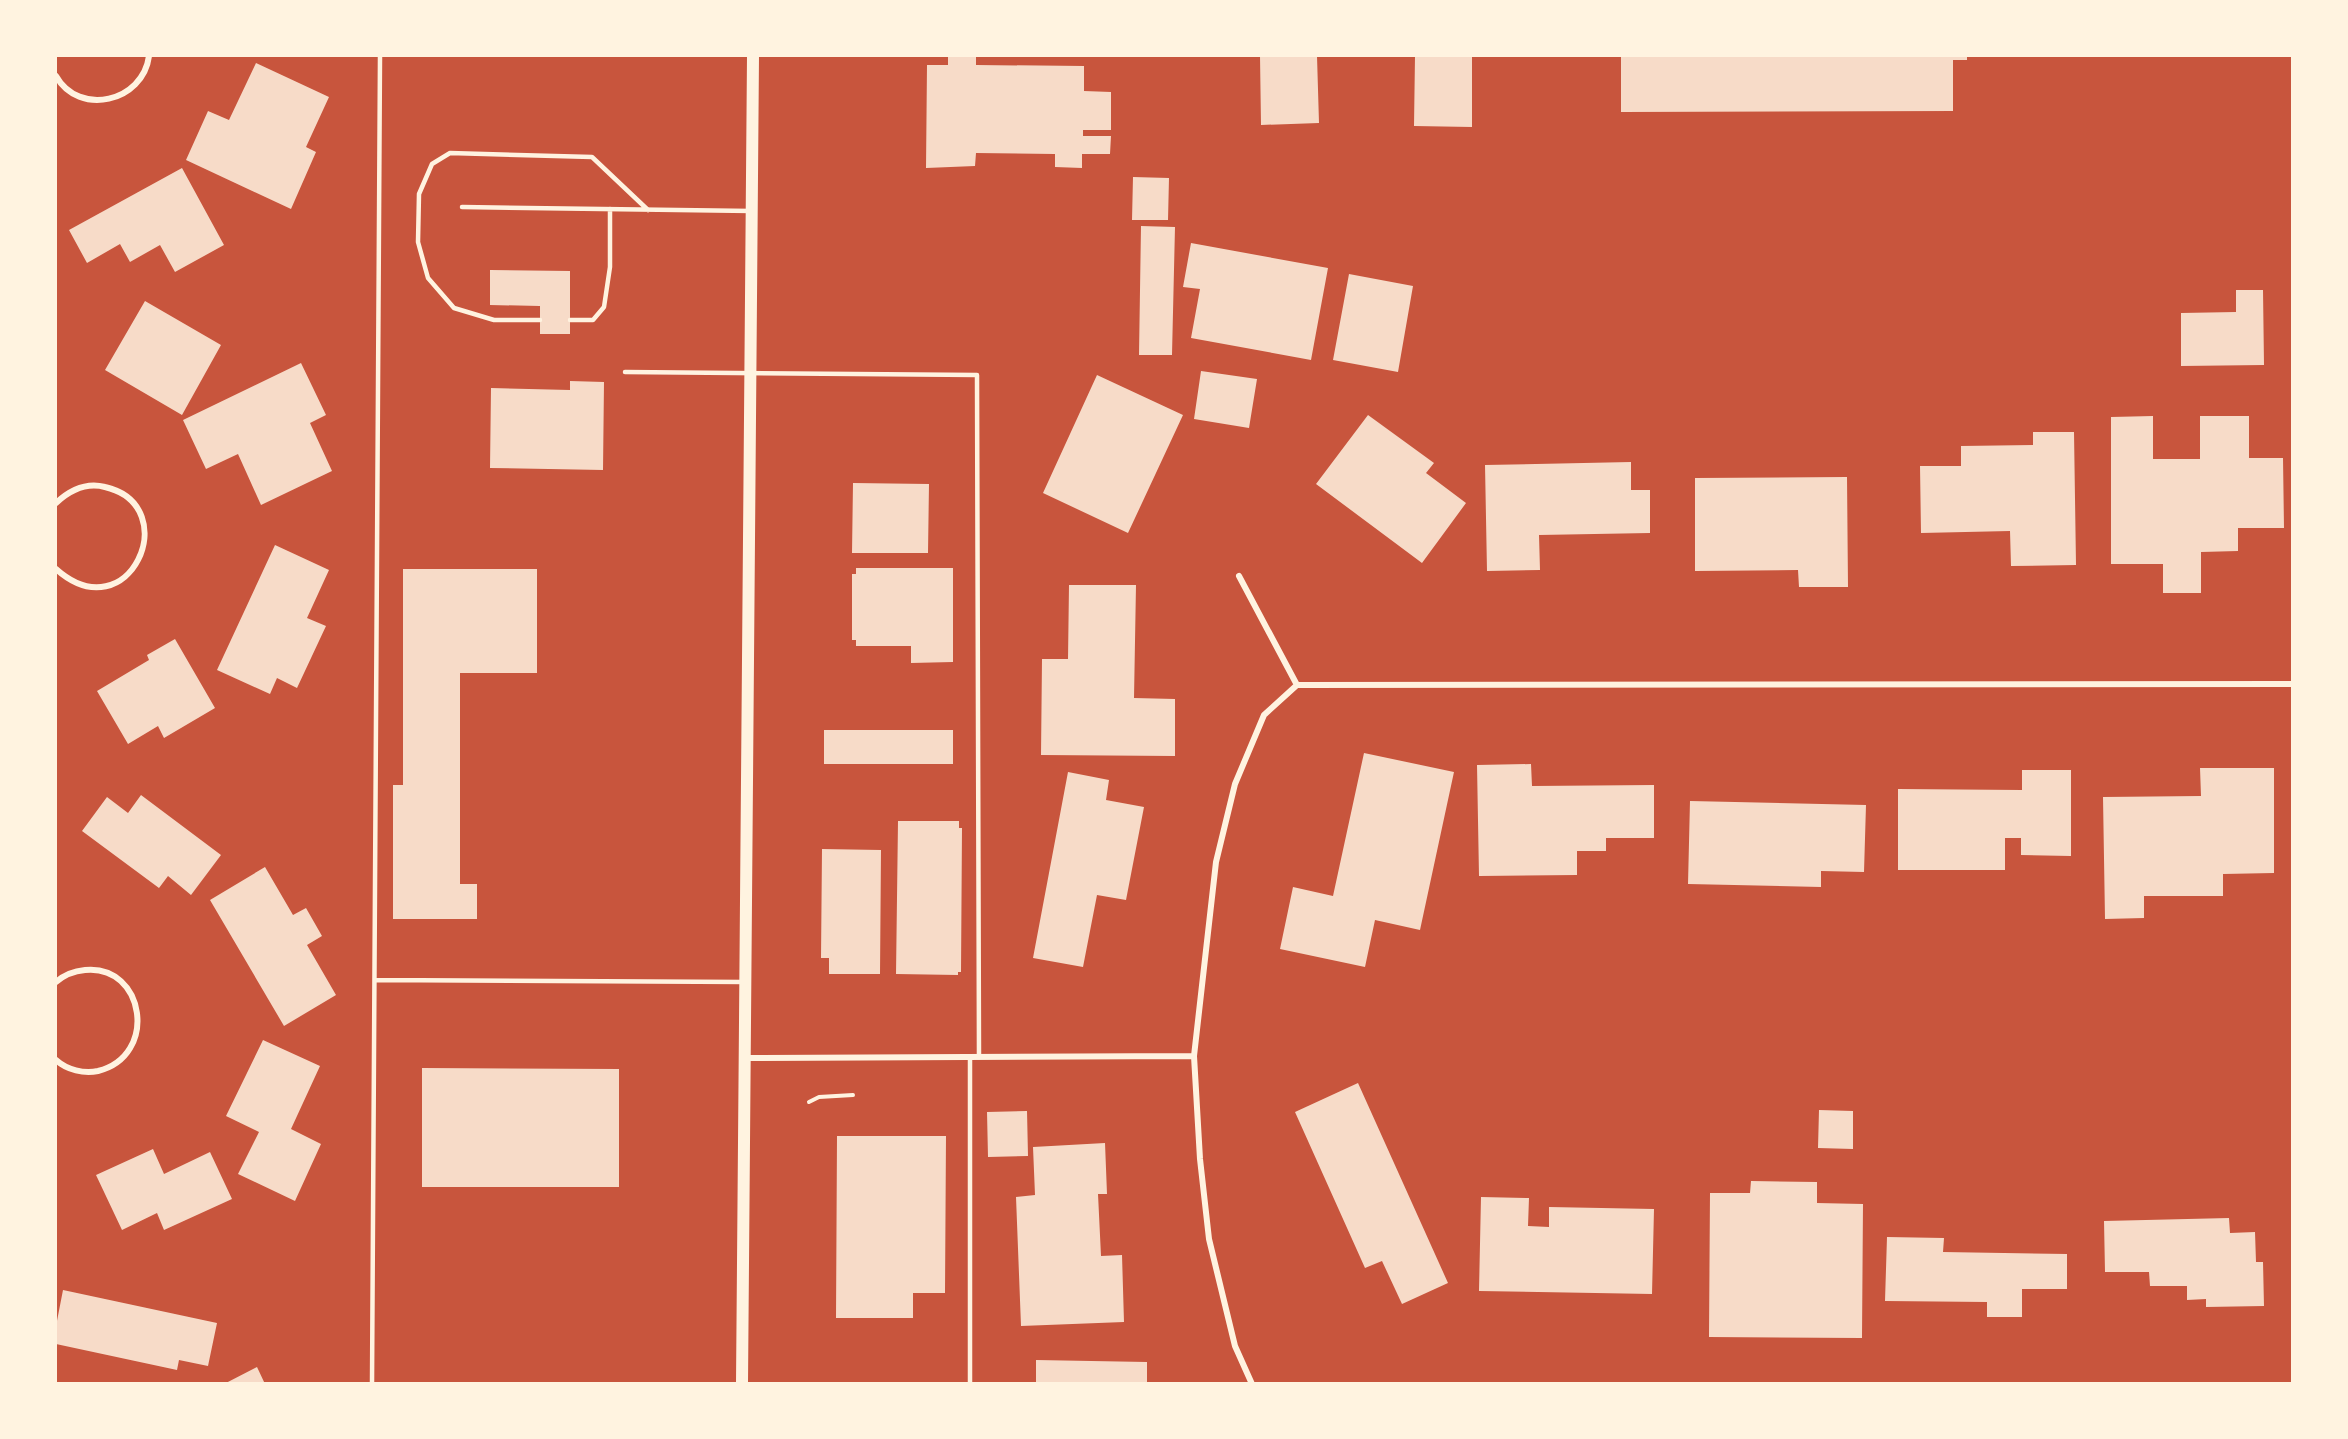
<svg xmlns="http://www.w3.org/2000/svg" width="2348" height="1439" viewBox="0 0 2348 1439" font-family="'Sofia Sans Condensed',sans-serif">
<rect width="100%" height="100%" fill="#c8553d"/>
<path fill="#f7dbc8" d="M948,56H976V65L1084,66V91L1111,92V130H1083V136H1111L1110,154H1082V168L1055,167V154L976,153L975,166L926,168L927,65H948Z
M1260,56H1317L1319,123L1261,125Z
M1415,56H1472V127L1414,126Z
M1621,56H1967V60H1953V111L1621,112Z
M256,63L329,97L306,147L316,152L291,209L186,160L208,111L229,120Z
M182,168L224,245L175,272L160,245L130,262L120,244L87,263L69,230Z
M1133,177L1169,178L1168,220H1132Z
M1141,226L1175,227L1172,355H1139Z
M1191,243L1328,268L1311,360L1191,338L1200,289L1183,287Z
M490,270L570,271V334H540V306L490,305Z
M1349,274L1413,286L1398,372L1333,360Z
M2236,290H2263L2264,365L2181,366V313L2236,312Z
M145,301L221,345L182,415L105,370Z
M301,363L326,415L310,423L332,471L261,505L238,454L206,469L183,420Z
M1201,371L1257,379L1249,428L1194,419Z
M1097,375L1183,415L1128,533L1043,493Z
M570,381L604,382L603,470L490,468L491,388L570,390Z
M1368,415L1434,463L1426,473L1466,503L1422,563L1316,484Z
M2153,416V459H2200V416H2249V458H2283L2284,528H2238V551L2201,552V593H2163V564H2111V417Z
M2033,432H2074L2076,565L2011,566L2010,531L1921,533L1920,466H1961V446L2033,445Z
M1631,462V490H1650V533L1539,535L1540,570L1487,571L1485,465Z
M1847,477L1848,587H1799L1798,570L1695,571V478Z
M853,483L929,484L928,553H852Z
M275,545L329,570L307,618L326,626L297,688L277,678L270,694L217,670Z
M856,568H953V662L911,663V646H856V640H852V574H856Z
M403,569H537V673H460V884H477V919H393V785H403Z
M1069,585H1136L1134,698L1175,699V756L1041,755L1042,659H1068Z
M175,639L215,708L164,738L158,726L128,744L97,691L149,660L147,655Z
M824,730H953V764H824Z
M1364,753L1454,772L1420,930L1375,920L1365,967L1280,949L1293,887L1333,896Z
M1531,764L1532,786L1654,785V838H1606V851H1577V875L1479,876L1477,765Z
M2200,768H2274V873L2223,874V896H2144V918L2105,919L2103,797L2201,796Z
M2022,770H2071V856L2021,855V838H2005V870H1898V789L2022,790Z
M1068,772L1109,780L1106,800L1144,807L1126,900L1097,895L1083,967L1033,958Z
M141,795L221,855L191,895L168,876L159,888L82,831L107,797L128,813Z
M1690,801L1866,805L1864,872L1821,871V887L1688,884Z
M898,821H959V828H962L961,972H958V975L896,974Z
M822,849L881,850L880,974H829V958H821Z
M265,867L293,915L306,908L322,936L307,945L336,995L284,1026L210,900Z
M263,1040L320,1066L291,1129L321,1144L295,1201L238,1174L259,1132L226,1116Z
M422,1068L619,1069V1187H422Z
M1358,1083L1448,1283L1402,1304L1382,1261L1365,1268L1295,1112Z
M1819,1110L1853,1111V1149L1818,1148Z
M1027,1111L1028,1156L988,1157L987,1112Z
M837,1136H946L945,1293H913V1318H836Z
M1105,1143L1107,1194H1098L1101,1256L1122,1255L1124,1322L1021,1326L1016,1197L1035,1195L1033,1147Z
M153,1149L164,1174L210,1152L232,1199L164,1230L157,1213L122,1230L96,1175Z
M1751,1181L1817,1182V1203L1863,1204L1862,1338L1709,1337L1710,1193H1750Z
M1481,1197L1529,1198L1528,1226L1549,1227V1207L1654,1209L1652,1294L1479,1291Z
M2229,1218L2230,1233L2255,1232L2256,1262H2263L2264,1306L2206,1307V1299L2187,1300V1286H2150L2149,1272H2105L2104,1221Z
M1887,1237L1944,1238L1943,1252L2067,1254V1289H2022V1317H1987V1302L1885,1301Z
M63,1290L217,1323L208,1366L179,1360L177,1370L56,1344V1326Z
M1036,1360L1147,1362V1384H1036Z
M257,1367L265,1384H224Z"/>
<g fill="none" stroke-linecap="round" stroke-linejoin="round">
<path stroke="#fff3e0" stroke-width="4" d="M809,1102L819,1097L853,1095"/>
<path stroke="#fff3e0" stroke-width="4.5" d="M462,207L752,211
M540,320H494L454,308L428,278L418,242L419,194L432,164L450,153L592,157L648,210
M570,320H593L604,307L610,267V209
M625,372L977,375L979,1057
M375,980L745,982
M372,1384L380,56
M970,1384V1057"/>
<path stroke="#fff3e0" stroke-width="6" d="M56,76C79,117 143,102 149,56
M56,503C70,490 86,482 105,487C186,506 129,634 56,569
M1239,576L1297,685
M56,982C64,975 74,971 85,970C145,964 159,1056 98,1071C84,1074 67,1070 56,1060
M745,1058L1194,1056
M1252,1384L1235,1346L1209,1239L1200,1159L1194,1056L1216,862L1235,784L1264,715L1297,685L2292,684"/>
<path stroke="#fff3e0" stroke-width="12" d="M742,1384L753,56"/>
</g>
<rect width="2348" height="1439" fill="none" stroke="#fff3e0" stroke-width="114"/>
</svg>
